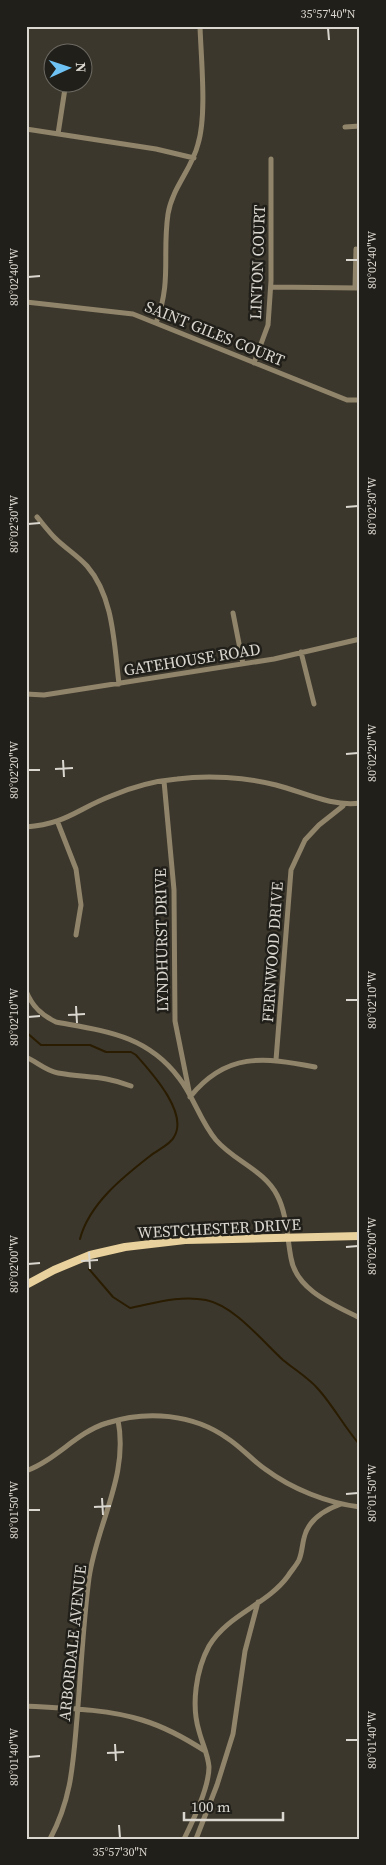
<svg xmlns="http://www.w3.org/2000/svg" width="386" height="1865" viewBox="0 0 386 1865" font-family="'Source Serif 4',serif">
<rect width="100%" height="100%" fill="#3c372c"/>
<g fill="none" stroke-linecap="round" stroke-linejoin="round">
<path stroke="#291c00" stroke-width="2" d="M26,1032L41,1045H90L106,1052H131L136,1055C151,1072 189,1113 174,1137C170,1145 157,1150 150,1156C123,1177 89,1204 80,1239
M89,1269L113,1297L130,1308C155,1303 180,1295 206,1300C235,1306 263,1342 283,1360C295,1370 309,1378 319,1390C334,1407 345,1428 360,1445"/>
<path stroke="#90846b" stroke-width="5" d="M345,127L360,126
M26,129L156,149L194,158
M58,134L66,82
M271,287L360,288
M355,288L356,249
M26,302L133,314L347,400H360
M156,323C172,281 162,255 168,214C172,188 192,169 198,144C207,115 201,59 200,26
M254,363L268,325L271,281V159
M37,517C43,524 49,532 55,538C65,548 77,555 87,566C114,597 114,645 119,684
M233,613L243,664
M301,652L314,704
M26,694L44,695L274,659L360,639
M164,781L174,890L175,1021L189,1091
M58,823L76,869L81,905L76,935
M26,827C66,824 77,809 111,796C132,787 154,781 177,779C208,775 245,777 276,785C303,792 332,807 360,803
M26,991C32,1006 41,1015 56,1022C105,1031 147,1035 179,1078C194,1097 200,1121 216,1140C234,1161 264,1170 277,1195C287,1214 287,1237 291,1258C296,1290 334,1305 360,1318
M26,1057C37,1062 46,1071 58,1073C86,1078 103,1075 131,1086
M276,1060L291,870L305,840L319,825L343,806
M190,1097C226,1052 264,1057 315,1067
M26,1471C56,1460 77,1432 107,1423C147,1410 193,1414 227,1438C241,1447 252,1460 265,1469C292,1489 327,1503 360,1507
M26,1706C62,1708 108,1709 142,1720C165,1727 185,1738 205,1751
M50,1839C72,1798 73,1763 77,1718C81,1672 83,1624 89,1578C97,1523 129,1476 118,1420
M184,1839C193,1821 209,1787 209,1767C208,1754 202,1743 199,1731C191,1705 196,1670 209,1646C228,1614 267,1605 288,1576C291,1571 296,1566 299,1560C302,1553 302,1546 304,1538C308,1520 324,1510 341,1504
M196,1839L217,1785L233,1734L245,1651L258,1602
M359,1839L360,1836"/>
<path stroke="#e8d19c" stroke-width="8" d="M26,1285L54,1270L90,1255L125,1247L185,1240L360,1236"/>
</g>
<path fill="none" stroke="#dad7d0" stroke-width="2" d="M328,28L329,40M346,260H358M28,277L40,276M346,507L358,506M28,524L40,523M346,754L358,753M63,760L64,777M55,769L73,768M28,770H40M346,1000H358M76,1006L77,1023M68,1015L85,1014M28,1017L40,1016M346,1247L358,1246M89,1252L90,1269M81,1261L98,1260M28,1264L40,1263M346,1494L358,1493M102,1498L103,1515M94,1507L111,1506M28,1510H40M346,1740H358M115,1744L116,1761M107,1753L124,1752M28,1757L40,1756M119,1825L120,1838"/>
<g text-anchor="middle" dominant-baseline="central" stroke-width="5" stroke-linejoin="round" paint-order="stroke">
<g font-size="16" fill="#dad7d0" stroke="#211f19">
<text transform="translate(257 262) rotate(-88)">LINTON COURT</text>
<text transform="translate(215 333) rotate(22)">SAINT GILES COURT</text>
<text transform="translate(192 659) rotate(-9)">GATEHOUSE ROAD</text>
<text transform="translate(161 940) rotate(-91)">LYNDHURST DRIVE</text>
<text transform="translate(272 952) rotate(-86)">FERNWOOD DRIVE</text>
<text transform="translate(219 1228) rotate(-3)">WESTCHESTER DRIVE</text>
<text transform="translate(72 1643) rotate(-84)">ARBORDALE AVENUE</text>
</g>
</g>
<rect width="386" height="1865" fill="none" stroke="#211f19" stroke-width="55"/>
<g transform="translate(68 68) rotate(87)"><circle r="24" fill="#211f19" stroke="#6b6962"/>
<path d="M0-4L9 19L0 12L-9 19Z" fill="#6fc2f4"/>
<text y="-8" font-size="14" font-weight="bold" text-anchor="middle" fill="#dad7d0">N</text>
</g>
<path d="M184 1812v8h99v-8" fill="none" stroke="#dad7d0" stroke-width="2.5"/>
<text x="191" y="1812" font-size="15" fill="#dad7d0" stroke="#211f19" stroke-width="4" paint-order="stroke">100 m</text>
<rect x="28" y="28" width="330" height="1810" fill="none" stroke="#dad7d0" stroke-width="2"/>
<g font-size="12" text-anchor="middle" fill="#dad7d0">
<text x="328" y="18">35°57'40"N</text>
<text transform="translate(372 260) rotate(-90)" y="4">80°02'40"W</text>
<text transform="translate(14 277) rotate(-90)" y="4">80°02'40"W</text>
<text transform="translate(372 506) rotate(-90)" y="4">80°02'30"W</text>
<text transform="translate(14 524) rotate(-90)" y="4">80°02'30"W</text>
<text transform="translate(372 753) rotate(-90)" y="4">80°02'20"W</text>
<text transform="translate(14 770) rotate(-90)" y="4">80°02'20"W</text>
<text transform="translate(372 1000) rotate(-90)" y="4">80°02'10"W</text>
<text transform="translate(14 1017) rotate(-90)" y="4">80°02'10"W</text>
<text transform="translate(372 1246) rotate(-90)" y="4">80°02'00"W</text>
<text transform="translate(14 1264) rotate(-90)" y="4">80°02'00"W</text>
<text transform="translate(372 1493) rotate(-90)" y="4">80°01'50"W</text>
<text transform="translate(14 1510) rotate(-90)" y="4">80°01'50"W</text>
<text transform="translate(372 1740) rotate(-90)" y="4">80°01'40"W</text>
<text transform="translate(14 1757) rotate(-90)" y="4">80°01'40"W</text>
<text x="120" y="1856">35°57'30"N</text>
</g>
</svg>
